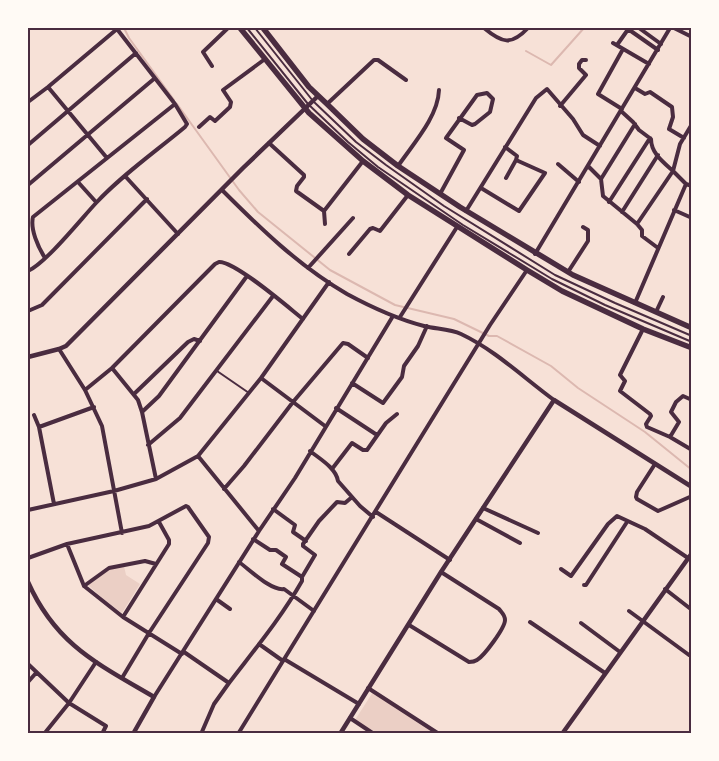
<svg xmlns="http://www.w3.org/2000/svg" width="719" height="761" viewBox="0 0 719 761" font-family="'Public Sans',sans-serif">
<rect width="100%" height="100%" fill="#f7e1d7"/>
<path fill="#ebcfc5" d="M124,566L126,575L140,584L122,613L102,598L88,585L106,570Z
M373,692L438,733H377L355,720Z"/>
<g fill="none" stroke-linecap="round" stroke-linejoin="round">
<path stroke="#dcb8b0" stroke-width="2" d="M124,28L129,38L174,100
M526,51L551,65L584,28
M177,104L239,190L258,212L330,270L395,305L454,319L489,336H497L551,366L578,388L645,432L692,470"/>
<path stroke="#4a2c40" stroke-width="2" d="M247,28L308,104L348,142L378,167L463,225L552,279L605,305L692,342
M255,28L313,101L356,142L386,165L444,206L555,275L615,303L692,336
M217,371L249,393"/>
<path stroke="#4a2c40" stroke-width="4" d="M484,28C502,43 511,46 528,28
M639,28L661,44
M674,28L692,37
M628,29L658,50
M613,43L649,64
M617,45L629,28
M212,66L203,52L228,28
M48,87L107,158
M635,88L645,94L650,92L672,107L673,117L669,129L684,138
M28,102L48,87L117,29L175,104L187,124L185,127C155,152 122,175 96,203C81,219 46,263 28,271
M327,104L374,60H378L406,80
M560,106L586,75L579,68V64L582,60H586
M622,109L598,94L623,49
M621,111L633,122L639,130L651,139C651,153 663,162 673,171L637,224
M692,124L680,144L673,171L686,184L692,186
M199,127L210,117L215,121L230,107L231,102L223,90L265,59
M269,143L304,175V177L297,186L296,191L324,211
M28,145L136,53
M558,164L579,182
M398,166C413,144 438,117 439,90
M588,166L601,179L603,196L637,224L642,230V236L658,248
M125,176L178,234
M506,178L516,160
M601,179L635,124
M78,182L96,202
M28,185L155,78
M481,188L519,211L545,173L516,160L517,156L505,147
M222,190C261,229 299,266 347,294C371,307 397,319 424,326C436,329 450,329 461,334C495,350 524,378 554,400
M440,194L464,150L446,138L477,95L487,93L493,99L490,112L475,124L472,125L459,118
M609,202L650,138
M674,210L692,218
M466,211L536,98L547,89L573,119L583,135L600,146
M622,212L658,155
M325,224L324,211L363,161
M349,254L370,229L373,228L380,231L408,195
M535,254L670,28
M45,258C38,247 30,229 33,217L175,104
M308,268L353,218
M568,272L588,241V230L583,227
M635,303L686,184
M28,311L42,305L147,199
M656,312L663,297
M400,317L457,227
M643,329L620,375L625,381L620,391L650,414L651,416L646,424L647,427L670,437L692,450
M59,349L85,390L102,426L122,533
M112,368L138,400L142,412L156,479
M261,378L325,426
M352,383L383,403L402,377L404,366L418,346L427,326
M85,390L112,368L215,264L219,262C235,261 289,308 303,319
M134,394L188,342L194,339L200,341
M336,408L377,435
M142,412L159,396L247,276
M34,415L39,427L94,407
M39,427L54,504
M670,437L679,422L671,412L676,402L683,396L692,400
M148,445L180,418L273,296
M310,451C320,459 336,468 338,481L360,506L373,517
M198,456L259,531
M655,464L637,492L636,497L637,499L658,511L692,496
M332,469L352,443L363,450H367L386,423L397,414
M224,489L244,466L293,402L343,343L348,344L368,358
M483,508L538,533
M273,509L295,525L293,532L306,541
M28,510L114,491L156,479L198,456L261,378L329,282
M376,512L450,560
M476,519L520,543
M253,539L270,550H276L286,557L282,564L302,577
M67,544L84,586L123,617L182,654
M28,558L67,544L149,526L186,506L188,507L209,537L208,543L149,633L122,678
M239,562C250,570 271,591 284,589L314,611
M561,569L571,576L608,524L617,516L645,529L688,558
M584,585H586L627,522
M84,586L109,568L145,561L156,564
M665,589L692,610
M216,599L230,609
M629,611L689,655
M123,617L169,544V540L159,522
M530,622L605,673
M581,623L620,652
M409,625L469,662C472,662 474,662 477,660C484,656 505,628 505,620C505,615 502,613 499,609L441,572
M259,644L283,661
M184,652L229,683C255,649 281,618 302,581V577L315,555L303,546V544L319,521L337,502L345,503L352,497
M284,659L359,704
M28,664L69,703L106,726L102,734
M28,682L36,673
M368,688L439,734
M154,697L259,531L295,478L393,316
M350,718L374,734
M44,734L69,703L96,662
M201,734L214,704L229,683
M238,734L490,325L527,270"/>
<path stroke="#4a2c40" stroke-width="4.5" d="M28,357L59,349L66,346L243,168L318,96
M28,582C56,645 98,664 154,697L133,734
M340,734L441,572L554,400L692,487
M562,734L692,553"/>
<path stroke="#4a2c40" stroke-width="5.5" d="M240,28L309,113L363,161L408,195L527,270L562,291L643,329L692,348
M263,28L309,87L327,104L363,139L398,166L460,207L573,275L692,328"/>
</g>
<rect width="719" height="761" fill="none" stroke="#fffaf5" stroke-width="58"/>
<rect x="29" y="29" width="661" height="703" fill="none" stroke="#4a2c40" stroke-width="2"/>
</svg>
